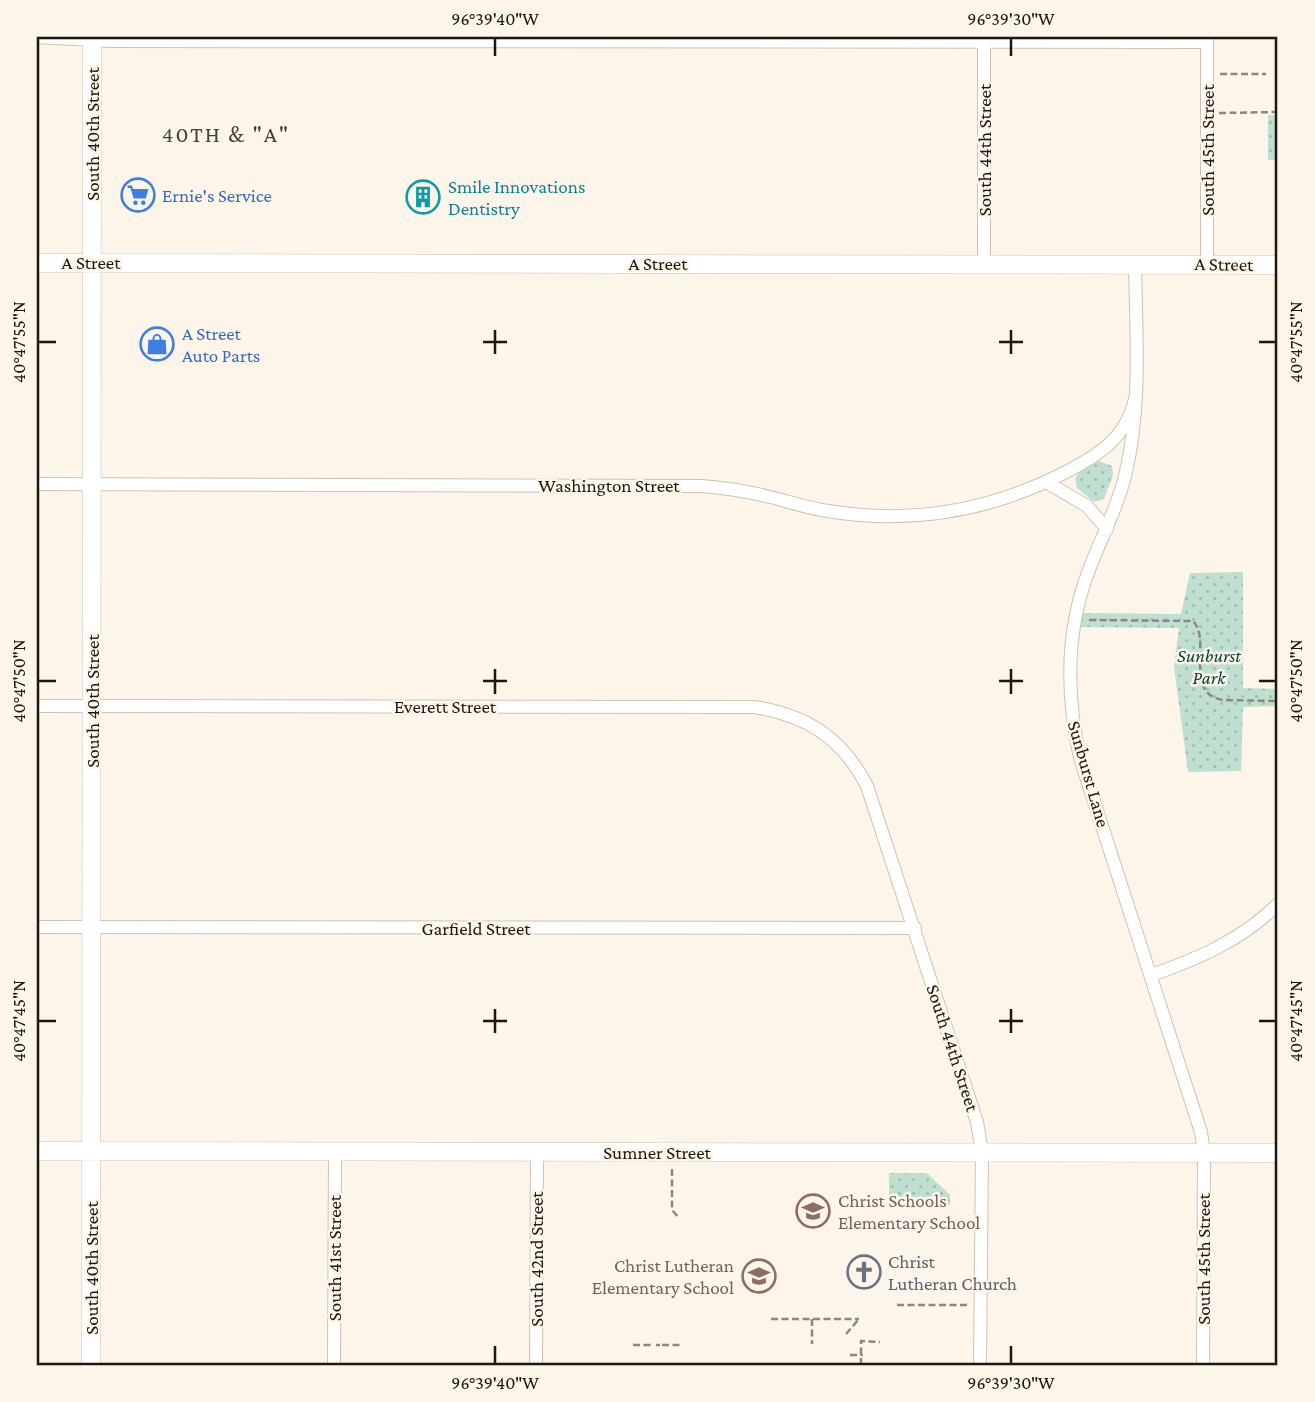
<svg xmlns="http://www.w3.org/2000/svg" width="1315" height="1402" viewBox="0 0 1315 1402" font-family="'Crimson Pro',serif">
<defs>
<pattern id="park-dots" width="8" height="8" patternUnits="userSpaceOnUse" patternTransform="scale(1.75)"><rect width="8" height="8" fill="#bfe0d0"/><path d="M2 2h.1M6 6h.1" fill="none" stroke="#a4bfb2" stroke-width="1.8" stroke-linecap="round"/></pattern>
</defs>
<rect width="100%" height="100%" fill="#fdf5ea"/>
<path fill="url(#park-dots)" d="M1268,115H1278V160H1268Z
M1099,461L1112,466L1113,475L1104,499L1094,502L1077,488L1075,479L1079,472Z
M1243,572V688L1278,689V706L1243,707L1241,771L1188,772L1174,667L1179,628L1073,627L1076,613L1181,614L1190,573Z
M889,1173H927L950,1195V1205H936L935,1197H889Z"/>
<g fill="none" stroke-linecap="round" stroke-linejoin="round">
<defs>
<path id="street" d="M37,37L110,41L1207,42
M1207,37V264
M1135,263C1136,333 1142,407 1125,476C1117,509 1101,538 1089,570C1065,632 1066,695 1080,758L1201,1132L1204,1153L1203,1365
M984,264V37
M1046,482L1087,506L1107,529
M37,484L702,486C725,488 747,491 770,497C787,501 804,507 822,510C906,525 988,512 1064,473C1099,455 1126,438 1135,399
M37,706L754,707C807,715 842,738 867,786L977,1122L982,1152L980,1365
M37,927L915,928
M1152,975C1199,958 1242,940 1278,904
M334,1365L335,1152
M536,1365L537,1152"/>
<path id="secondary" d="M37,263L1278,265
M37,1151L1278,1153
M91,1365L92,37"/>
</defs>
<use href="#street" stroke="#cfc2b1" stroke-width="14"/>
<use href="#secondary" stroke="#cfc2b1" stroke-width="19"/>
<path stroke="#8d877e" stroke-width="2.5" stroke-dasharray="7 3.5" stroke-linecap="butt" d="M1220,74H1266
M1219,113L1278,112
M1089,620L1193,621C1212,640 1183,694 1223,700L1278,701
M672,1169V1210L679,1218
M897,1305H967
M771,1319H859
M812,1319V1344
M846,1334L859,1319
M633,1345H653
M656,1345H660
M662,1345H680
M850,1355H863
M861,1365V1341L880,1342"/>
<use href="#street" stroke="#fff" stroke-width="12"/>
<use href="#secondary" stroke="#fff" stroke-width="18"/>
</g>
<path fill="none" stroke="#1c1711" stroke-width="2.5" d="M495,38V56M1011,38V56M495,330V354M1011,330V354M38,342H56M483,342H507M999,342H1023M1259,342H1276M495,669V694M1011,669V694M38,681H56M483,681H507M999,681H1023M1259,681H1276M495,1009V1033M1011,1009V1033M38,1021H56M483,1021H507M999,1021H1023M1259,1021H1276M495,1346V1364M1011,1346V1364"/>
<defs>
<symbol id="supermarket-ring" viewBox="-11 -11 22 22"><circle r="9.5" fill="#fdf5ea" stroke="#3f7fe0" stroke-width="1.5"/><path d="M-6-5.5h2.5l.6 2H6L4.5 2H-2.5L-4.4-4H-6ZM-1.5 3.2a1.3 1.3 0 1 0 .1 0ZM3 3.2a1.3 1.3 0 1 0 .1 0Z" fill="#3f7fe0"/></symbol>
<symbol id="building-ring" viewBox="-11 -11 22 22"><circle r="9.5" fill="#fdf5ea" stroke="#0f9aa8" stroke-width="1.5"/><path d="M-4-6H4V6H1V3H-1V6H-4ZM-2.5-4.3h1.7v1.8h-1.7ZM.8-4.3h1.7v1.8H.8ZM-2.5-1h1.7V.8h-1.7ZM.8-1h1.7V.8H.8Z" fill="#0f9aa8"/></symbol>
<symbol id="shop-ring" viewBox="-11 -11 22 22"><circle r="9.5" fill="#fdf5ea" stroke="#3f7fe0" stroke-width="1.5"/><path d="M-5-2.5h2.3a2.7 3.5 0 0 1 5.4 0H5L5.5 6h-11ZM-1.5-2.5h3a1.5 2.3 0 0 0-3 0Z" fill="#3f7fe0"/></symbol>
<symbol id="school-ring" viewBox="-11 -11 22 22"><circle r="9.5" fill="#fdf5ea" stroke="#8d6e63" stroke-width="1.5"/><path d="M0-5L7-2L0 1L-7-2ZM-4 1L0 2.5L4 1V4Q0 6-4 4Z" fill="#8d6e63"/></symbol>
<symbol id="church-ring" viewBox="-11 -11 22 22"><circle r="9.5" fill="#fdf5ea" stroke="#6b7280" stroke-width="1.5"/><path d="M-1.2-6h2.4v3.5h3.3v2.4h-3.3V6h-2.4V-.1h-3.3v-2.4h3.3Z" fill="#6b7280"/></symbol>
</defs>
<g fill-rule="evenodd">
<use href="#supermarket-ring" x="119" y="176" width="38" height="38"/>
<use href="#building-ring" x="404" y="178" width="38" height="38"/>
<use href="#shop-ring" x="138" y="325" width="38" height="38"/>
<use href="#school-ring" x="794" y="1192" width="38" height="38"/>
<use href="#church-ring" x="845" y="1253" width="38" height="38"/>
<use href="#school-ring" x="740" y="1257" width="38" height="38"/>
</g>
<g text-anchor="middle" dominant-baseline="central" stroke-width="5" stroke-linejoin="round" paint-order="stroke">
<g font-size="19" fill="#1c1711" stroke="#fdf5ea">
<text transform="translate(92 134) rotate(-90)">South 40th Street</text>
<text transform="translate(984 150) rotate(-90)">South 44th Street</text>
<text transform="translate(1207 150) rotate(-90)">South 45th Street</text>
<text x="91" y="262">A Street</text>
<text x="658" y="263">A Street</text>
<text transform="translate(1224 264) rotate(1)">A Street</text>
<text x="609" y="485">Washington Street</text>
<text transform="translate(92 701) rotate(-90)">South 40th Street</text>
<text x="445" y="706">Everett Street</text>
<text transform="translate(1089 774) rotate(74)">Sunburst Lane</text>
<text x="476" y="928">Garfield Street</text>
<text transform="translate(953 1048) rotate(72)">South 44th Street</text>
<text x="657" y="1152">Sumner Street</text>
<text transform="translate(334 1258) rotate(-90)">South 41st Street</text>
<text transform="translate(536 1259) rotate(-90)">South 42nd Street</text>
<text transform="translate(1203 1259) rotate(-90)">South 45th Street</text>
<text transform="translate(91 1268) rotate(-90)">South 40th Street</text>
</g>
<g font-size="19" fill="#0d838f" stroke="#fdf5ea" text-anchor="start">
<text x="448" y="186">Smile Innovations<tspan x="448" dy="22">Dentistry</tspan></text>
</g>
<g font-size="19" fill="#366cbe" stroke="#fdf5ea" text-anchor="start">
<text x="162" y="195">Ernie's Service</text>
<text x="182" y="333">A Street<tspan x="182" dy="22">Auto Parts</tspan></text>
</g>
<g font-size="19" font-style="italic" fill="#004932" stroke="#fdf5ea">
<text x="1209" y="655">Sunburst<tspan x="1209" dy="22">Park</tspan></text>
</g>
<g font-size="19" fill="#785e54" stroke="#fdf5ea" text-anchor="start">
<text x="838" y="1200">Christ Schools<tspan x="838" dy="22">Elementary School</tspan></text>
<text x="734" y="1265" text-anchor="end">Christ Lutheran<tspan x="734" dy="22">Elementary School</tspan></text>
</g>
<g font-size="19" fill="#5b616d" stroke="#fdf5ea" text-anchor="start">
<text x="888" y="1261">Christ<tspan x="888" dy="22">Lutheran Church</tspan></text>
</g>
<g font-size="23" letter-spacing="2" fill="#4a3f31" stroke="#fdf5ea">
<text x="226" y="134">40TH &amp; "A"</text>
</g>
</g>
<rect width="1315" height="1402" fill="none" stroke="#fdf5ea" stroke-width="77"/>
<rect x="38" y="38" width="1238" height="1326" fill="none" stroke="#1c1711" stroke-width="2.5"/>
<g font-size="18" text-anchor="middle" fill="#1c1711">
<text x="495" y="25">96°39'40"W</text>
<text x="1011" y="25">96°39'30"W</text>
<text transform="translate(19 342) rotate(-90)" y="6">40°47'55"N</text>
<text transform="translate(1296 342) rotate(-90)" y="6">40°47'55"N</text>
<text transform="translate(19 681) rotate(-90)" y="6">40°47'50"N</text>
<text transform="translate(1296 681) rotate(-90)" y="6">40°47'50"N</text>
<text transform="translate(19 1021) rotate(-90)" y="6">40°47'45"N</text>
<text transform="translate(1296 1021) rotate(-90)" y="6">40°47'45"N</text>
<text x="495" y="1389">96°39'40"W</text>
<text x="1011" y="1389">96°39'30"W</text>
</g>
</svg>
